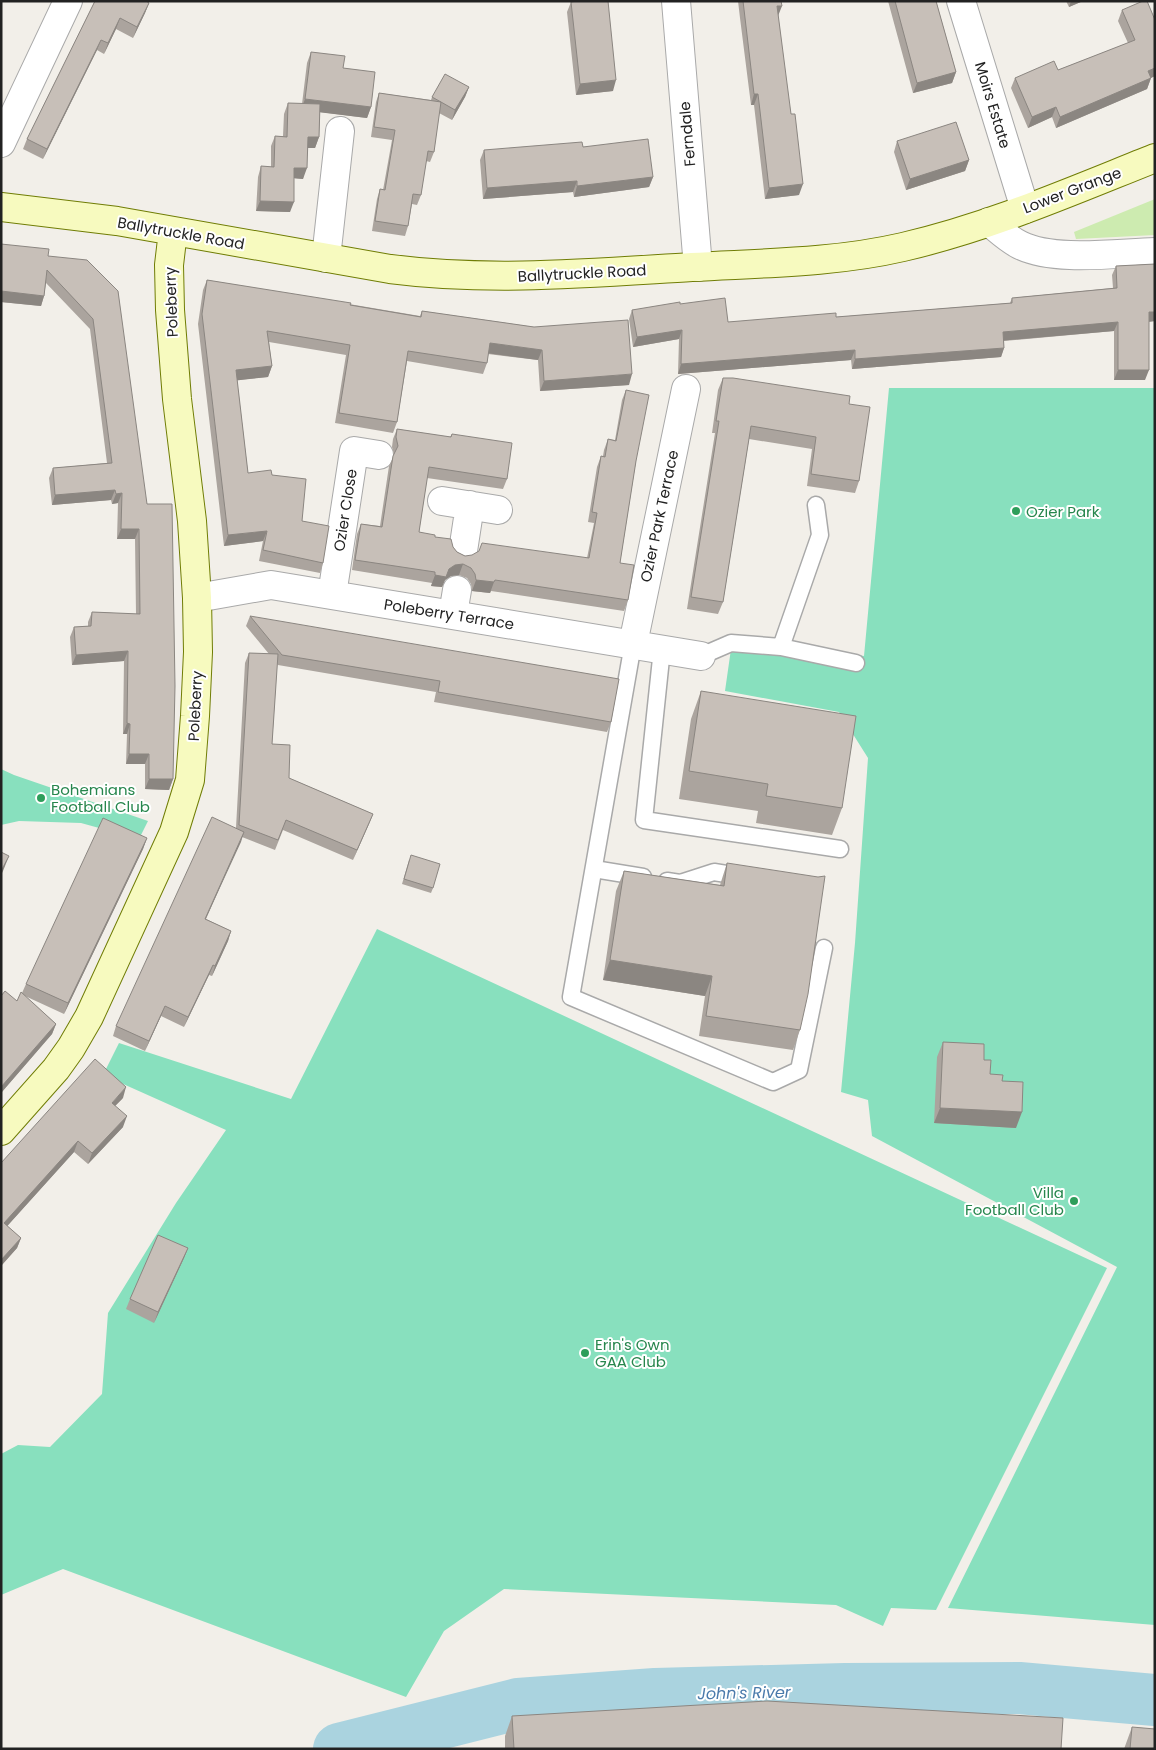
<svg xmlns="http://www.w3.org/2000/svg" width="1156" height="1750" viewBox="0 0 1156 1750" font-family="Poppins,sans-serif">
<rect width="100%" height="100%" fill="#f2efe9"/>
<path fill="#cdebb0" d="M1155,199V235L1076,239L1074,232Z"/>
<path fill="#88e0be" d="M889,388H1155V1625L948,1608L1117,1267L872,1136L868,1100L841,1092L855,943L868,758L839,712L725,691L733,635L864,656Z
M1,769L14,775L148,821L139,839L81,823L19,821L1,825Z
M377,929L1107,1268L936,1610L891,1608L883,1626L836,1605L504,1589L444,1631L406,1697L63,1569L1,1595V1454L18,1445L50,1447L102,1394L108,1313L176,1203L226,1130L103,1075L119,1043L291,1099Z"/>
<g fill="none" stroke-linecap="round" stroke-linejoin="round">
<path stroke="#aad3df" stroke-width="52" d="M339,1749L518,1704L655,1694L845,1689L1019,1688L1155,1700"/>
<defs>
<path id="lane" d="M633,644L571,997L773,1082L799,1070L824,948
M781,647L820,535L816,505
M662,649L644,820L840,849
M701,656L731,643L781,647L856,663
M594,869L643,877
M667,881L680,883L714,872L745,877"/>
<path id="street" d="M676,1L698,267
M961,1L1025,209
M1,143L68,1
M989,222C999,230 1008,239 1020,245C1054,262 1116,253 1155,252
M326,258L340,131
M442,501L498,510
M463,551L470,505
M332,595L354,451L379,455
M197,598L271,585L701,656
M453,614L457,590
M633,644L686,389"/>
<path id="secondary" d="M1,207L117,221L390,269C491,282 591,273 692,267C762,263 834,263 903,247C990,227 1072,191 1155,158
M1,1131L56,1069L71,1048L89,1017L174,832L190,780L195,716L198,652L197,598L192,521L177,399L170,310L169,265L173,231"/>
</defs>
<use href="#lane" stroke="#a9a9a9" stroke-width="19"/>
<use href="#street" stroke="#a9a9a9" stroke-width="30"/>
<use href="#secondary" stroke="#707d05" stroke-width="30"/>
<use href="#lane" stroke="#fff" stroke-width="16"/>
<use href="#street" stroke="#fff" stroke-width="28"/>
<use href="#secondary" stroke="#f7fabf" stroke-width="28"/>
</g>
<path fill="#aba49e" d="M95,1L149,3L145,13L133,38L116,29L104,54L97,50L43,159L23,149L27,139Z
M738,1H781L778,14L799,195L765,199L754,105H751L740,18Z
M888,1H936L956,72L952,83L913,93Z
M1066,1H1083L1069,7Z
M571,2L613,91L576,95L567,12Z
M1122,10L1155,20V76L1151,78L1147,89L1056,128L1052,117L1028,128L1011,88L1015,78L1058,70L1128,43L1118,21Z
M311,52L343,68L371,107L367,118L320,112L319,137L315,148H308L303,179L294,178L290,212L256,211L258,177L261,166L271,167V146L275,136H283L284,114L288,103L302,104L307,63Z
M469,87L465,97L452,120L439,113L434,152L430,162L426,161L421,195L417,205L412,204L408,226L405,236L372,231L377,199L380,189L383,190L392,140L371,137L376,102L379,93L431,100L432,97Z
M897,141L969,160L965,171L906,190L894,152Z
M583,147L653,177L649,187L574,197L573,192L483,199L480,160L484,150Z
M1,244L48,256L118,291L173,779L169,790L145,789V764H126L127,734H123L124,661L72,665L70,637L74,627L88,626V622L92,612L136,614L135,539H117L118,503L112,504L111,500L52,505L49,478L53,468L107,463L90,329L46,283L44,296L41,306L1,302Z
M1155,264V321L1149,322L1145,380H1114V331L1004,341V348L1001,357L852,369L851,360L678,374L679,339L633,347L629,319L632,310L680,304L728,322L836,317L1010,303L1012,298L1113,288L1112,275L1116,266Z
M207,280L420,316L422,311L534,327L629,385L540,391L538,360L488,354L487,363L483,374L407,361L397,422L393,433L335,423L346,355L269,342L272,366L268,377L237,380L248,473L272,475L302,521L323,563L320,573L259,561L263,541L224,546L198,324L203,290Z
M723,378L849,404L859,481L855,493L807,486L812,449L749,439L723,602L718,614L687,609L715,433H712L718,390Z
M626,390L636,461L620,563L628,600L624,611L491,591L490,593L472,591L471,584L467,578L459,575L451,576L445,580L442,587L431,586L432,583L352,570L357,534L361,524L380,526L389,466L394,455L392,447L393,439L397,429L450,437L452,434L507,479L503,489L427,478L419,532L435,537L453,547L457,552L465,556L587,558L594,523L588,522L597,467L601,456H603L604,450L608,439L615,440L622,400Z
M250,616L611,722L607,732L434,702L436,692L278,665L277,664L272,744L289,778L373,814L353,860L283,830L275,850L242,837L206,919L231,931L228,941L212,976L209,975L184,1027L161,1016L145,1051L113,1036L116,1026L236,828L245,663L249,653L269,654L246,626Z
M701,691L842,808L832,835L756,823L758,811L679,799L691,719Z
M147,838L143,849L64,1014L25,996L56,1024L52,1034L1,1093V996L17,1001L22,993L26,984Z
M409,860L433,888L431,893L402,884Z
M727,863L800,1030L793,1050L699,1036L705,996L603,980L616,891L624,871L720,885Z
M943,1042L984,1060L990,1074L1002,1081L1016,1128L934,1123L937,1057Z
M123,1098L115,1106L123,1127L88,1164L74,1152L7,1226L21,1238L17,1248L1,1266V1163Z
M188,1248L184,1258L154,1323L126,1309L130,1299Z
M512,1716L1061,1749H505V1736Z
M1132,1727L1155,1749H1124Z"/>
<path fill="#8b8681" d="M1071,1H1083L1069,7Z
M149,3L145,13L133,38L137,27Z
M777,6H782L778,16Z
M120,18L116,29L104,54L108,43Z
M101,40L97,50L43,159L47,149Z
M1155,68V76L1144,81L1148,71Z
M956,72L952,83L913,93L917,83Z
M1151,78L1147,89L1056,128L1060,117Z
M616,80L613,91L576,95L580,84Z
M469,87L465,97L452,120L455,110Z
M754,94H758L754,105H751Z
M305,99L371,107L367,118L301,110Z
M1056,107L1052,117L1028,128L1032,117Z
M308,137H319L315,148H304Z
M969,160L965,171L906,190L910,179Z
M294,168H307L303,179L291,178Z
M653,177L649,187L574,197L577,186Z
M577,181L573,192L483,199L487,188Z
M803,184L799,195L765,199L769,188Z
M260,201L294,202L290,212L256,211Z
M1,291L44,296L41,306L1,302Z
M1149,312H1155V321L1145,322Z
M1118,322L1114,331L999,341L1003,332Z
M682,330L679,339L633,347L637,337Z
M490,343L542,350L538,360L486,353Z
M1004,348L1001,357L852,369L855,359Z
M855,350L851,360L678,374L681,364Z
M272,366L268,377L232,381L236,370Z
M1118,370H1149L1145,380H1114Z
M632,374L629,385L540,391L544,381Z
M115,490L111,500L52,505L55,495Z
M122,493L118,503L112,504L116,494Z
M121,529H139L135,539H117Z
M267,531L263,541L224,546L228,535Z
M463,564L459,575L451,576L445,580L442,587L431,586L435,575L449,569L455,565Z
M476,580L494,582L490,593L472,591Z
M128,651L124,661L72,665L76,655Z
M127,723L130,724L127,734H123Z
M129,754H149L145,764H126Z
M149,779H173L169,790L145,789Z
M373,814L369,824L353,860L357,850Z
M244,832L241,842L201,929L205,919Z
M147,838L143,849L64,1014L68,1003Z
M9,856L3,871L1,875V871Z
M231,931L228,941L212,976L215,966Z
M610,960L712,976L705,996L603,980Z
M213,965L209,975L184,1027L188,1017Z
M165,1006L161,1016L145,1051L149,1041Z
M56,1024L52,1034L1,1093V1087Z
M126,1087L123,1098L108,1113L112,1103Z
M940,1108L1022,1112L1016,1128L934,1123Z
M127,1116L123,1127L88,1164L92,1153Z
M78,1141L74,1152L1,1233L4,1223Z
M21,1238L17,1248L1,1266V1260Z
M188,1248L184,1258L154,1323L158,1312Z"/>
<path fill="#c7bfb8" stroke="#8b8681" d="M95,1H146L149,3L137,27L120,18L108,43L101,40L47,149L27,139Z
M577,1H608L616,80L580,84L571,2Z
M743,1H781L782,6H777L791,114H795L803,184L769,188L758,94H754Z
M895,1H936L956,72L917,83Z
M1143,1H1147L1155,20V68L1148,71L1151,78L1060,117L1056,107L1032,117L1015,78L1054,61L1058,70L1135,40L1122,10Z
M311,52L345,56L343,68L375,72L371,107L305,99Z
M445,74L469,87L455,110L441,102L434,152L428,151L421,195L413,194L408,226L375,221L380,189L385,190L395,130L374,127L379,93L441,102L432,97Z
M288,103L320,104L319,137H308L307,168H294V202L260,201L261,166L274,167L275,136L287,137Z
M956,122L969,160L910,179L897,141Z
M648,139L653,177L577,186V181L487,188L484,150L582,142L583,147Z
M1,244L49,249L48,256L87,260L118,291L147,504H172L175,686L173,779H149V754H129L130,724L127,723L128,651L76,655L74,627L91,626L92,612L140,614L139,529H121L122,493L116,494L115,490L55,495L53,468L112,463L93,319L47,270L44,296L1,291Z
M1155,264V312H1149V370H1118V322L1003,332L1004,348L855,359V350L681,364L682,330L637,337L632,310L680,302V304L725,298L728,322L836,313V317L1012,303V298L1117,288L1116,266Z
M207,280L351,303L350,305L421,317L422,311L534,327L628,320L632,374L544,381L542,350L490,343L487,363L408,351L397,422L339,413L350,345L267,331L272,366L236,370L248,473L271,470L272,475L306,479L302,521L329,526L323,563L263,550L267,531L228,535L202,314Z
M723,378H733L850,396L849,404L870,407L859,481L811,474L816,437L751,426L723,602L691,597L719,421H716Z
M626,390L649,395L636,461L620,563L634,565L628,600L495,580L494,582L476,580L475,574L471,568L463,564L455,565L449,569L446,577L435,575V572L355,560L361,524L382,527L393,456L398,446L396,437L397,429L451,437L452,434L512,443L507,479L429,467L419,532L435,535V537L451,539L453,547L457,552L465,556L472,555L479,551L482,543L589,558L597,513L592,512L601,456L605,457L608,439L616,441Z
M250,616L619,679L611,722L438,692L440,681L282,655Z
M249,653L278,654L272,744L290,745L289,778L373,814L357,850L286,820L278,840L239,825Z
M701,691L856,716L842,808L766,796L768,784L689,771Z
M212,817L244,832L205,919L231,931L215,966L213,965L188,1017L165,1006L149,1041L116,1026Z
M103,818L147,838L68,1003L26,984Z
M1,852L9,856L1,871Z
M411,855L440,864L433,888L404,879Z
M727,863L818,877L825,876L808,994L800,1030L706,1016L712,976L610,960L624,871L724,886Z
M5,991L17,1001L21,992L56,1024L1,1087V996Z
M943,1042L984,1044V1060H991L990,1074L1003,1075L1002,1081L1023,1082L1022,1112L940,1108Z
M95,1059L126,1087L112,1103L127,1116L92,1153L78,1141L4,1223L21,1238L1,1260V1163Z
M158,1235L188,1248L158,1312L130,1299Z
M767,1701L1063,1718L1061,1749H514L512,1716Z
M1132,1727L1155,1729V1749H1130Z"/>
<g fill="#2e9e5b" stroke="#fff" stroke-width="2">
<circle cx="1016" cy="511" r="5"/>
<circle cx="41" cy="798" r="5"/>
<circle cx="1074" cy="1201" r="5"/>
<circle cx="585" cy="1353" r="5"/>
</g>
<g text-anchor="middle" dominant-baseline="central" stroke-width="4" stroke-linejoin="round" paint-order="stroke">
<g font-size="15" fill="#222" stroke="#fff">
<text transform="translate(993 105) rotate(73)">Moirs Estate</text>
<text transform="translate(687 134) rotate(-95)">Ferndale</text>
<text transform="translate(1072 190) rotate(-21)">Lower Grange</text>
<text transform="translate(181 233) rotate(10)">Ballytruckle Road</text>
<text transform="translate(582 273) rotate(-3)">Ballytruckle Road</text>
<text transform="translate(171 302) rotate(-92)">Poleberry</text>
<text transform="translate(345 510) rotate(-81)">Ozier Close</text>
<text transform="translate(659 516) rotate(-78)">Ozier Park Terrace</text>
<text transform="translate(449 614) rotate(9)">Poleberry Terrace</text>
<text transform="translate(195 706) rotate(-87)">Poleberry</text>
</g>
<g font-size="15" fill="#27864d" stroke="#fff" text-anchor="start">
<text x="1026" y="511">Ozier Park</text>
<text x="51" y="789">Bohemians<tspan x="51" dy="17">Football Club</tspan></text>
<text x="1064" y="1192" text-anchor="end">Villa<tspan x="1064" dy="17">Football Club</tspan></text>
<text x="595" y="1344">Erin's Own<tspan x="595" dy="17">GAA Club</tspan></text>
</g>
<g font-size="16" font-style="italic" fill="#4a7aab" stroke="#fff">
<text transform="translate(744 1693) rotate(-1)">John's River</text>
</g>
</g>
<rect width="1156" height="1750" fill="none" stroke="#222222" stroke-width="5"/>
</svg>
